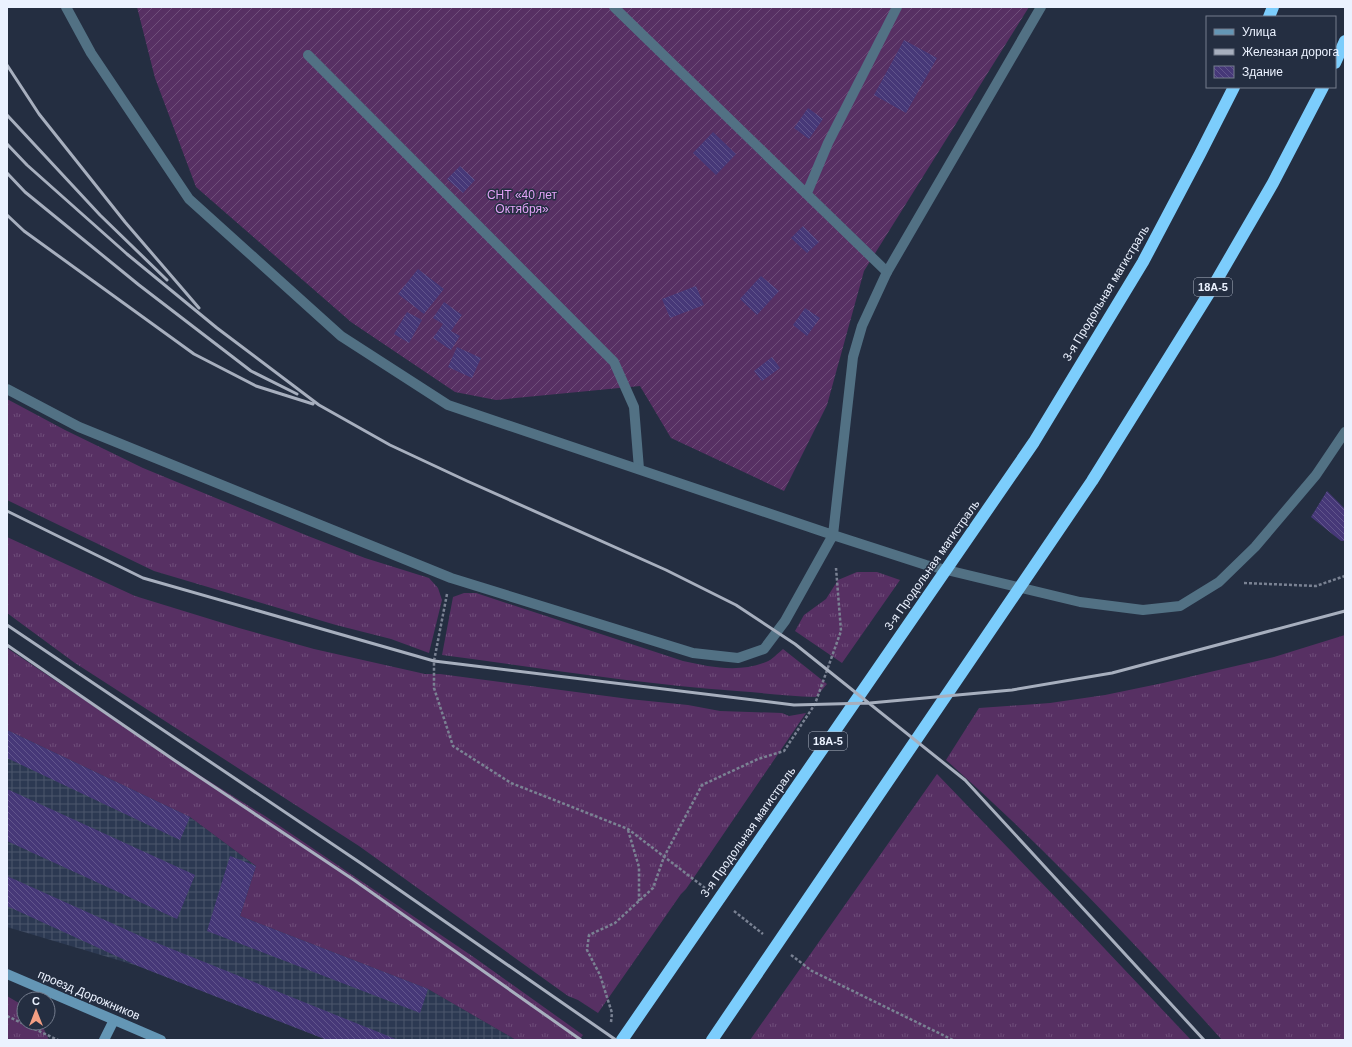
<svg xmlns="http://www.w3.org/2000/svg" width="1352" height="1047" viewBox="0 0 1352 1047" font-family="Arial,sans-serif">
<defs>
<pattern id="industrial-grid" width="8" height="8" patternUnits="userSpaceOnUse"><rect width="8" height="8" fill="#2c3952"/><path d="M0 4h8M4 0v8" fill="none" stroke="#4b566c"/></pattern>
<pattern id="grass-tufts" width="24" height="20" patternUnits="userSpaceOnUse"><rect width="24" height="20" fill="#573063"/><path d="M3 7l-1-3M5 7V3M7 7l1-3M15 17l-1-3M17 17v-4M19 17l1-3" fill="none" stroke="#6f4e7a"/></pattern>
<pattern id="garden-furrows" width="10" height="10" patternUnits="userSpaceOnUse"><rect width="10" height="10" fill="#573063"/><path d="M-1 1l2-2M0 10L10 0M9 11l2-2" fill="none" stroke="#6f4e7a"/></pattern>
<pattern id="building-back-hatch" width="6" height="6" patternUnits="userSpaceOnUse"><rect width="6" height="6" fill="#463878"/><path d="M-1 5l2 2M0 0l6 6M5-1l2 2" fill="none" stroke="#61558c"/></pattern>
</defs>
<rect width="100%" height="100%" fill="#242e41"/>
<path fill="url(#industrial-grid)" d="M7,730L190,817L256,866L240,916L428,989L516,1040H327L138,966L7,927Z"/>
<path fill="url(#grass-tufts)" d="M7,399L65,430L143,468L308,536L365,558L429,578L438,588L442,600L429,653L391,639L336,625L154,571L7,500Z
M7,537L135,596L239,628L314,649L425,674H440L629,699L688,705L720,711L782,713L789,716L806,713L686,889L681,894L598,1013L578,1000L568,996L359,846L75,663L7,613Z
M857,572H877L900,580L842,663L795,631L804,615L826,599L838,580Z
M464,593H476L683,661C710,667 739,673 766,662C772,660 778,653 783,649L827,684L816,697C789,696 763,693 737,691C638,684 540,668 442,655L453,597Z
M1345,635V1040H1222C1134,942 1044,847 946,760L979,708L1050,703L1105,695L1163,683L1274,657Z
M7,648L156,748L265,816L475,958L583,1035L579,1040H516L428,989L240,916L256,866L190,817L7,730Z
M937,774L1088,931L1191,1040H750Z
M7,996L24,1006V1023H41L49,1040H7Z"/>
<path fill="url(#garden-furrows)" d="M137,7H1029L864,271L827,405L784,491L671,438L640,386L496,400L455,392L351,322L196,187L155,78Z"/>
<path fill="url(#building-back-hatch)" d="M904,40L937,58L906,113L874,95Z
M808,108L823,119L809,139L794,128Z
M713,132L736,154L716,175L693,153Z
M460,166L475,180L463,193L447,179Z
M803,226L819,242L807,253L791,238Z
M418,269L444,289L424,314L398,294Z
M761,276L779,291L757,315L740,299Z
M696,286L704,305L670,318L662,299Z
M444,302L462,315L451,331L460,336L451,350L433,338L443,324L433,318Z
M805,308L820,318L807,336L793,325Z
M407,312L422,320L409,343L394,334Z
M457,347L481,358L472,378L448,367Z
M772,357L780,368L762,381L754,371Z
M1327,491L1345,509V541H1341L1311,517Z
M7,730L190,817L180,840L7,758Z
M7,789L195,875L177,919L7,841Z
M230,856L256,866L240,916L428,989L420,1013L207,931Z
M7,876L147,939L398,1040H327L138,966L7,906Z"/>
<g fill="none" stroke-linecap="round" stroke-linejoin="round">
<path stroke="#7a8293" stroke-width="2.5" stroke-dasharray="3 2" stroke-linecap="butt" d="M1244,583L1316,586L1345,576
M447,594L434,661V688L453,746L511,783L628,829L705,888
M628,830L639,867V901
M734,911L763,934
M791,955L812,971L953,1040
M7,1016L58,1040
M611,1022L612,1013L600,975L587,950L589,935L615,923L653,888L664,857L702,785L758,759L784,751L815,704L841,631L836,568"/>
<path stroke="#527184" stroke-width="10" d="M614,7L887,272
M308,55L614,362L634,407L639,469
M807,193L828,143L897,7"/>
<path stroke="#527184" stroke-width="10" d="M66,7L91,53L189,199L341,336L448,405L833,535L926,565L1080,602L1143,610L1180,606L1219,582L1255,547L1316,475L1345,432
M7,389L79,427L451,578L693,653L738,658L764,649L785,621L833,535L853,357L862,326L887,272L1041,7"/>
<path stroke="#6496b5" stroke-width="10" d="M7,974L161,1040
M104,1040L114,1020"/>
<path stroke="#7ccdfc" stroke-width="12" d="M1269,17L1273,7
M1335,63L1345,41
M622,1040L1034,442L1143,262L1200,154L1234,87
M712,1040L1092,481L1211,290L1273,183L1323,87"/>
<path stroke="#a7afbe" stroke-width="3" d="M7,65L39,114L125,222L199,308
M7,115L100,215L167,280
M7,144L27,165L127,254L217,328L319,405L390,445L467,481L666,570L736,605L795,644L965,780L1204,1040
M7,173L25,192L139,285L251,371L297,394
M7,215L24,231L194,354L256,386L313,404
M7,511L143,578L434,661L794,705L870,703L1012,690L1112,673L1345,611
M7,625L362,864L616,1040
M7,645L174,760L354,880L581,1040"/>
</g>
<g text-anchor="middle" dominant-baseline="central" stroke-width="3" stroke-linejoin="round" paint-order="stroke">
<g fill="#242e41" stroke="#afb7c6" stroke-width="1">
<rect x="1194" y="278" width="38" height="18" rx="3"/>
<rect x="809" y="732" width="38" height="18" rx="3"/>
</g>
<g font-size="11" font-weight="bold" fill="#ebf2ff">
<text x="1213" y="287">18А-5</text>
<text x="828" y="741">18А-5</text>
</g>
<g font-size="12" fill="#e3a3f7" stroke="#242e41">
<text x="522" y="195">СНТ «40 лет<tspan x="522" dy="14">Октября»</tspan></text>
</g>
<g font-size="12" fill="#ebf2ff" stroke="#242e41">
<text transform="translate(1106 293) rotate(-59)">3-я Продольная магистраль</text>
<text transform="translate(932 565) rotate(-55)">3-я Продольная магистраль</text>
<text transform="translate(748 832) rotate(-55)">3-я Продольная магистраль</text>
<text transform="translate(89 995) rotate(23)">проезд Дорожников</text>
</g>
</g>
<rect width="1352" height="1047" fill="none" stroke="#ebf2ff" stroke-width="16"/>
<rect x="1206" y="16" width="130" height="72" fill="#242e41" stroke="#747c8d"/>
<rect x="1214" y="29" width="20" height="6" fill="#6496b5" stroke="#747c8d"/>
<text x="1242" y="36" font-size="12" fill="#ebf2ff">Улица</text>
<rect x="1214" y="49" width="20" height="6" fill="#a7afbe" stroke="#747c8d"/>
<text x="1242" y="56" font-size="12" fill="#ebf2ff">Железная дорога</text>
<rect x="1214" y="66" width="20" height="12" fill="url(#building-back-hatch)" stroke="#747c8d"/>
<text x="1242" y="76" font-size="12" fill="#ebf2ff">Здание</text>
<g transform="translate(36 1011)"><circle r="19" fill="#242e41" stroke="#747c8d"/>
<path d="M0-3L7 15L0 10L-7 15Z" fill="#f39f83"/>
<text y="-6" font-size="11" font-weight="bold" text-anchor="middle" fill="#ebf2ff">С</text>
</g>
</svg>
